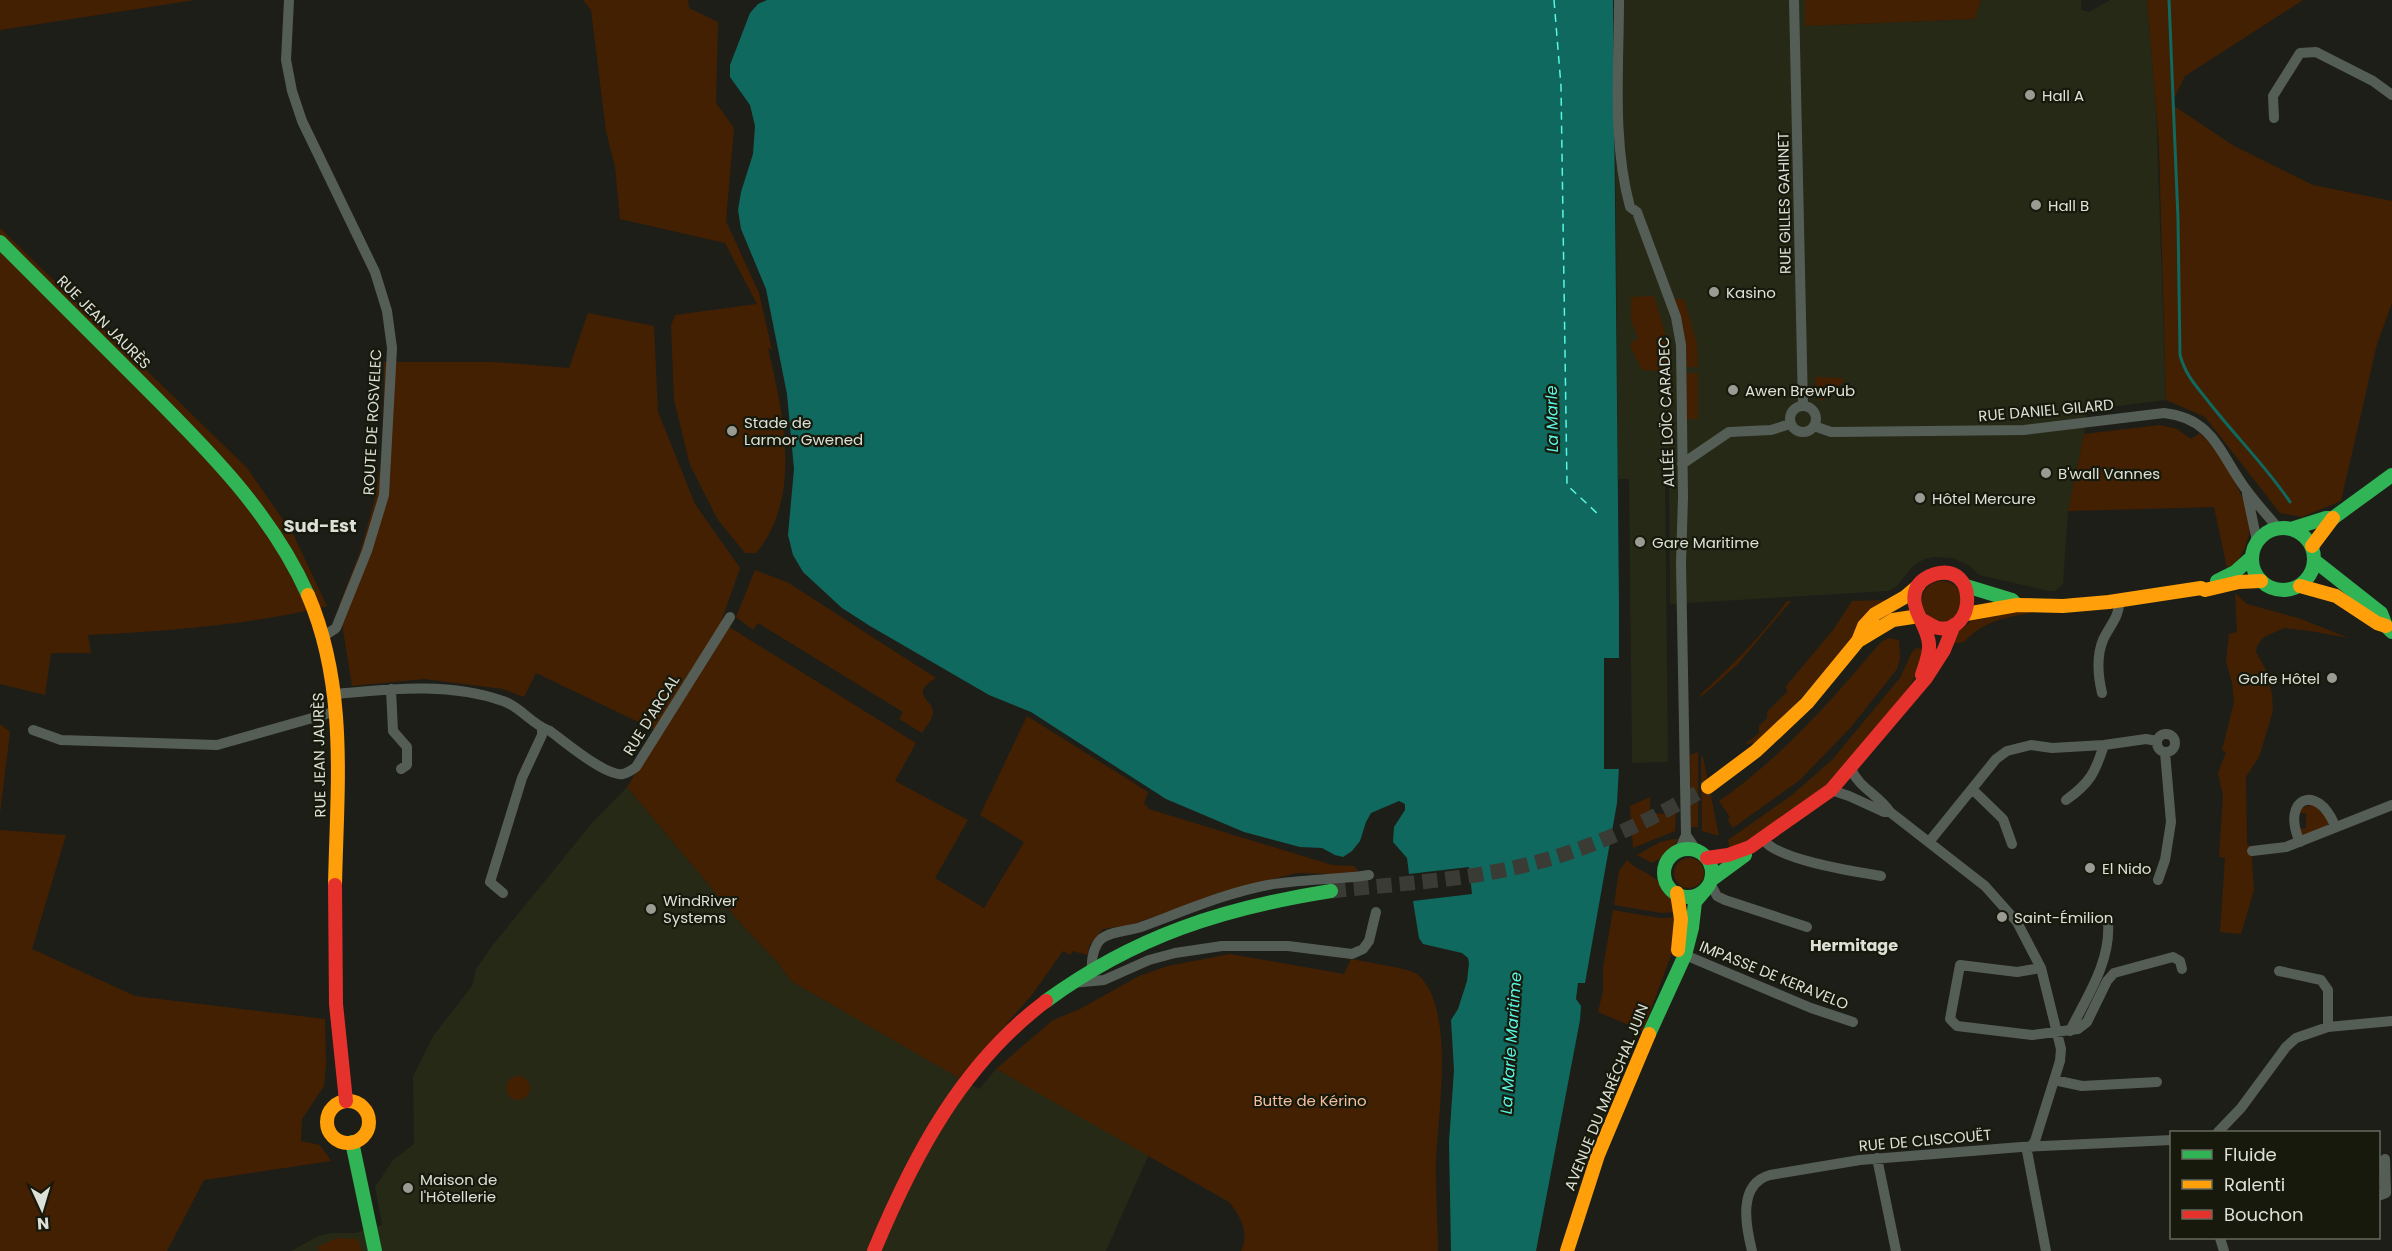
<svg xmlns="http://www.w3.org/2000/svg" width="2392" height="1251" viewBox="0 0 2392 1251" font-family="Poppins,sans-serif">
<rect width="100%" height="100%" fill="#1d1e18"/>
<path fill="#262916" d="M1614,0H1805L1806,26L1975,19L1981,0H2081V10L2089,12L2110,0H2147L2156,108L2166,400L2087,410L2084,434L2068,511L2063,584L2055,591H2049L1979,575L1970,566L1953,558L1935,557L1924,559L1912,567L1897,586L1888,591L1670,604L1669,478H1665L1668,762L1632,763L1629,479H1618Z
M627,787L743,926L779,964L791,981L979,1089L996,1069L1149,1154L1106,1251H291L318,1236L331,1233H355L382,1225L375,1187L393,1160L414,1144L413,1077L433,1036L472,986L476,969L492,946L592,823Z"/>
<path fill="#442003" d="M0,0H195L0,30Z
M583,0H688L689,8L718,22L716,103L734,128L726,221L759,293L772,350L768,348C783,413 803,497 756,553H745L718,520L690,465L674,400L671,326L675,315L757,304L725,243L620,219L615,167L606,131L591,10Z
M1805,0H1981L1975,19L1805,26Z
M2147,0H2303L2185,76L2171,104L2234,146L2313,185L2392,201V303L2377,344L2341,501L2302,517L2280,513L2205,417L2166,400L2159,144Z
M0,228L247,468L293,534L327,606C249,625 168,631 88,635L91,653H51L45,695L0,684Z
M1654,296L1668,343L1670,371L1642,370L1631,348V343L1638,338L1631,320V297Z
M1674,299H1684L1697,343L1698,367H1686Z
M588,313L654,326L658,412L695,504L740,568L721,622L916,743L895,781L968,820L935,878L984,908L1024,842L980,815L1027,716L1148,792L1144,803L1149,809L1332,865L1354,866L1358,871L1338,874L1297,873L1233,889L1130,925L1103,929L1089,946L1088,955L1072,951L1071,955L1063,951L1031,996L959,1078L791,981L779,964L743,926L627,787L659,737L653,729L536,673L524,697L503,689L424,679L352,686L339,605L360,552L375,499L383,450L384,362H495L569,368Z
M1685,373H1698V419H1684Z
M1815,377L1843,378V383C1835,388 1830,395 1822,401L1817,396Z
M2160,425L2177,429L2191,439L2200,433C2219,452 2247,496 2250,524C2251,532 2244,553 2238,560C2236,563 2230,566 2227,568L2214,507L2068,511L2084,434Z
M755,570L787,582L936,678C908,695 933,699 933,712C933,719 925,728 922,733L899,719L903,712L758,623L753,630L736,617Z
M1922 601a20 20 0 1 1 40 0a20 20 0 1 1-40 0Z
M2235,593L2247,604L2298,618L2349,638L2310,631L2284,628L2264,637L2257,646L2256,652L2266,670L2272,695L2273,711L2259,757L2246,777L2247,845L2251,846L2254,890L2241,934L2220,932L2225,858L2219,857L2223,796L2218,773L2226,752L2222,750L2234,702L2232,683L2226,661L2229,634L2237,632Z
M1887,600L1787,714L1755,743L1745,744L1759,733V726L1767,718V712L1787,692L1786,686L1833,630L1852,601Z
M1787,601H1791L1738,664L1700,698L1701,694C1732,665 1762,636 1787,601Z
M2030,611L2031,613C2005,617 1982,622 1964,642L1950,644L1957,633L1976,617Z
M1888,638L1899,640L1900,659L1897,669L1851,727L1800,780L1733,828L1728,821L1730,817L1719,801C1780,759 1831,701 1880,643Z
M1917,648L1924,649L1921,667L1909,687L1829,784L1805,803L1730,851L1728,840L1792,795L1832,760L1900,678L1912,652Z
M0,724L10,732L0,814Z
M1698,752V827H1691L1690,755Z
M1701,757H1703L1719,836L1702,831Z
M1650,797V813L1668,814L1667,802H1676L1675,831L1633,848L1630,806Z
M2313,804L2328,819V826L2303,836L2298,829L2306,828V813H2298L2302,808Z
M0,830L66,835L32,949L135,996L325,1019L326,1065L324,1086L302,1119L301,1141L320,1145L331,1161L204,1180L167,1251H0Z
M1674,839H1678L1669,854L1652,863L1637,855L1660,842Z
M1674 873a15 15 0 1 1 30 0a15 15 0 1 1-30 0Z
M1627,860C1636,870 1642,869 1651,876C1663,883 1672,900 1677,912L1661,913L1614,905L1619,871Z
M1613,910L1660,918L1678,917L1677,939L1643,1031L1598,1012L1603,991V968Z
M1230,954L1344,974L1351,959C1364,962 1409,968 1417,974C1456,1006 1438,1114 1436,1160C1435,1190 1438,1221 1438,1251H1241C1250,1233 1240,1215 1229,1202L996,1069L1053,1020L1080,1009L1139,976L1168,966Z
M506 1088a12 12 0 1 1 24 0a12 12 0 1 1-24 0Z
M337,1238L358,1239L362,1251H319L317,1247Z"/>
<path fill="#0f695e" d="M767,0H1613L1619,606V767L1617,803L1585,983H1578L1576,999L1581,1006L1580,1020L1536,1251H1451L1449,1142L1454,1070L1451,1020L1458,1009L1467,981L1469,963L1468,958L1462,953L1423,944L1419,938L1413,901L1472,894L1469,867L1409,874L1407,858L1393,842L1394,827L1405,810V804L1399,801L1371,813L1366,822L1360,841L1352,851L1343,857L1335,855L1322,848L1300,847L1244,832L1166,799L1031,712L989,695L870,626L842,608L803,572L793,555L788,535L794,469L787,394L766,289L741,229L738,210L741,192L753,154L755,126L750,105L730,77V65L750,13L758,4Z"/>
<path fill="#1d1e18" d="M1604,658H1623L1621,769H1604Z"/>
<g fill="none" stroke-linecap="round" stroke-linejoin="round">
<path stroke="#0f695e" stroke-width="3" d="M2169,0L2178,219L2180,355C2185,374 2196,386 2208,401C2235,436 2266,466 2290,502"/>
<path stroke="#58f7e4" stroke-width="1.5" stroke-dasharray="8 6" stroke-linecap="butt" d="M1554,0L1561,86L1567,485L1600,516"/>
<path stroke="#3a3b34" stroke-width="15" stroke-dasharray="15 8" stroke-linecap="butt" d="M1331,891C1402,883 1476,880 1545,860C1602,844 1656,817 1708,787"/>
<path stroke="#555e56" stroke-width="10" d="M289,0L286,60L292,91L302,121L375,272L387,311L392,348L384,495L367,551L336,628L324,636
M1619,0C1619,68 1612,141 1630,207L1637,212L1676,317L1681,345L1683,497L1681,563L1686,835L1679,851
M1794,0L1803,406
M2274,118L2273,96L2300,53L2316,52L2373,81L2392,95
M1790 419a13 13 0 1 1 26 0a13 13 0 1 1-26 0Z
M1814,426L1831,432L2024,430L2164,413C2213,418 2220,454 2245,488C2255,502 2267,515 2278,528
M1682,464L1729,432L1771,430L1790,424
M2247,494L2257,541
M391,689L393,731L407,747V765L401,769
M2102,693C2098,676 2096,657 2103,640C2109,626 2120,617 2119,601
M335,694C391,689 448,682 503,701C521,707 532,725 550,731C564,741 606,777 623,774C627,773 632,770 636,767L730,617
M33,730L61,740L217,745L337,711
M2157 743a9 9 0 1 1 18 0a9 9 0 1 1-18 0Z
M1851,769C1859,788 1879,795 1890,812L1985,886L2017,922L2041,968L2061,1049L2060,1061L2035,1141L2027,1151L2046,1251
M1972,789L2003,819L2012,844
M1831,790L1849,796L1884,812H1890
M2066,800C2090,783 2095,773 2104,745
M1686,835L1697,851
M1763,839C1776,860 1856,872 1881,876
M1929,842L1996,759L2007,751L2031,745L2052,748L2104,745L2146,739L2157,741
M2300,842C2280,799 2317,781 2335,826
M2252,851L2286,847L2392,805
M2158,880L2165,860L2171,822L2165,752
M1710,883L1717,896L1725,900L1807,927
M503,893L490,882L522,778L542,735V729
M1685,955L1811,1008L1853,1022
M2041,968L2017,972L1960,965L1950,1019L1957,1026L2032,1035L2078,1029L2087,1022L2107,981L2114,973L2173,957L2180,961L2182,969
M1092,969C1091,959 1094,946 1101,939C1111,931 1129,931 1141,927C1182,912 1225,893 1268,885C1302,879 1336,880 1369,875
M2279,971L2321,980L2328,990V1027
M1072,983L1104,980L1149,960L1175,953L1222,946H1288L1352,954L1363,949L1369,941L1376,912
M2070,1031C2087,996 2111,962 2108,922
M2054,1080L2082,1086L2157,1082
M2218,1132L2241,1108L2286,1047L2296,1038L2328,1027L2392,1021
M1877,1158L1896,1251
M2378,1196L2386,1193L2385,1159
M2220,1238L2224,1251
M1752,1251C1746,1227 1737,1184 1770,1175L1860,1160L2021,1147L2172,1140"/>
<path stroke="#30b455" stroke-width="14" d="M0,242C47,289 95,337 142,384C206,448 271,512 308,595
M2252 559a31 31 0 1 1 62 0a31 31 0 1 1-62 0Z
M2291,529L2326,518H2333L2392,475
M2315,561L2381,613L2386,626L2392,632
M2217,581L2235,572L2252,557
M1966,586L2012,600L2017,605
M1664 873a24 24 0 1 1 48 0a24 24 0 1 1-48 0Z
M1711,880L1745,855
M1046,1001C1135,936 1223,908 1331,891
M1649,1034L1685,955L1692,928L1695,902L1706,889
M352,1142L375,1251"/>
<path stroke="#ff9f0a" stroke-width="14" d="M2312,546L2333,518
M2300,586L2336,596L2377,623L2386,626
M308,595C348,688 337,787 335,885
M1966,614L2017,605L2063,606L2109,602L2201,588L2205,590L2239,582L2261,581
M1858,641L1893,620L1919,616
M1708,787L1756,751L1807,703L1858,641L1864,626L1875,614L1905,597L1918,586
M1677,893L1681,919L1678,950
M327 1122a21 21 0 1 1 42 0a21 21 0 1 1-42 0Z
M1567,1251L1598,1155L1649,1034"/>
<path stroke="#e5322d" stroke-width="14" d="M1922,620C1927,622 1933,627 1938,628C1976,635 1979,562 1935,574C1928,576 1920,581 1917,587C1907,607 1928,625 1929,644C1930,654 1925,665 1922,675
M1707,858L1728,855L1750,847L1831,790L1926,678L1944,650L1954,625
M335,885L336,1004L346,1101
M874,1251C914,1155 962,1064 1046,1001"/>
</g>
<g fill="#9a9c94" stroke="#16190b" stroke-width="2">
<circle cx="2030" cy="95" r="6"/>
<circle cx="2036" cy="205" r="6"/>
<circle cx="1714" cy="292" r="6"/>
<circle cx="1733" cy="390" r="6"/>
<circle cx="732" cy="431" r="6"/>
<circle cx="2046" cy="473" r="6"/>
<circle cx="1920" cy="498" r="6"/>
<circle cx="1640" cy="542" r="6"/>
<circle cx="2332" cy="678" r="6"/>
<circle cx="2090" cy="868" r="6"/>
<circle cx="651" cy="909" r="6"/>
<circle cx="2002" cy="917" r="6"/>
<circle cx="408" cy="1188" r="6"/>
</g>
<g text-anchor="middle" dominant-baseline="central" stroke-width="4.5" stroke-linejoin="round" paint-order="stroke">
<g font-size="15" fill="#dde0d6" stroke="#16190b" text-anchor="start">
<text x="2042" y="95">Hall A</text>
<text x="2048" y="205">Hall B</text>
<text x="1726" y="292">Kasino</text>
<text x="1745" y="390">Awen BrewPub</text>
<text x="744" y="422">Stade de<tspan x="744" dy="17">Larmor Gwened</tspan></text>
<text x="2058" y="473">B'wall Vannes</text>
<text x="1932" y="498">Hôtel Mercure</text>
<text x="1652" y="542">Gare Maritime</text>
<text x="2320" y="678" text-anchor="end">Golfe Hôtel</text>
<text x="2102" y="868">El Nido</text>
<text x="663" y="900">WindRiver<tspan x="663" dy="17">Systems</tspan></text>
<text x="2014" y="917">Saint-Émilion</text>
<text x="420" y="1179">Maison de<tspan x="420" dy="17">l'Hôtellerie</tspan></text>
</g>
<g font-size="15" fill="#dde0d6" stroke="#16190b">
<text transform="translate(1784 203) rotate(-91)">RUE GILLES GAHINET</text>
<text transform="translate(104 322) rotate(45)">RUE JEAN JAURÈS</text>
<text transform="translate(2046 410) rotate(-5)">RUE DANIEL GILARD</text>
<text transform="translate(1666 412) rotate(-92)">ALLÉE LOÏC CARADEC</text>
<text transform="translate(372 422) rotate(-87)">ROUTE DE ROSVELEC</text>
<text transform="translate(651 715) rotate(-58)">RUE D'ARCAL</text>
<text transform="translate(319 755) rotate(-91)">RUE JEAN JAURÈS</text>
<text transform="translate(1774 975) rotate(22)">IMPASSE DE KERAVELO</text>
<text transform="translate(1606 1097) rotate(-68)">AVENUE DU MARÉCHAL JUIN</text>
<text transform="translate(1925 1140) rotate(-5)">RUE DE CLISCOUËT</text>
</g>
<g font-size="15" fill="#f7be9c" stroke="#16190b">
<text x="1310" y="1100">Butte de Kérino</text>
</g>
<g font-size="16" font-style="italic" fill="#58f7e4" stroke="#16190b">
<text transform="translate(1552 419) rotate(-91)">La Marle</text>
<text transform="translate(1511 1043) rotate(-86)">La Marle Maritime</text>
</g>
<g font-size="16" font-weight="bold" fill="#dde0d6" stroke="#16190b">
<text x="1854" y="945">Hermitage</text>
</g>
<g font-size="18" font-weight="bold" fill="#dde0d6" stroke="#16190b">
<text x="320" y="525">Sud-Est</text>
</g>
</g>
<rect x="2170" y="1131" width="210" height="108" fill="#16190b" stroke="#66695c" stroke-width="1.5"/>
<rect x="2182" y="1150" width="30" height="9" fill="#30b455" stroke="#66695c" stroke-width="1.5"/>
<text x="2224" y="1161" font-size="18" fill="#dde0d6">Fluide</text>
<rect x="2182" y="1180" width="30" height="9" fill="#ff9f0a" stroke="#66695c" stroke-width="1.5"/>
<text x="2224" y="1191" font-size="18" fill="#dde0d6">Ralenti</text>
<rect x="2182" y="1210" width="30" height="9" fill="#e5322d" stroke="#66695c" stroke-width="1.5"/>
<text x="2224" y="1221" font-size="18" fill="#dde0d6">Bouchon</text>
<g transform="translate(42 1209) rotate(176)" stroke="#16190b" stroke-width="4.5" paint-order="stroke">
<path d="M0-4.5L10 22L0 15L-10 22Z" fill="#dde0d6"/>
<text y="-9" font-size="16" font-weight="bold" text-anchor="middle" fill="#dde0d6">N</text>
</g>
</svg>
